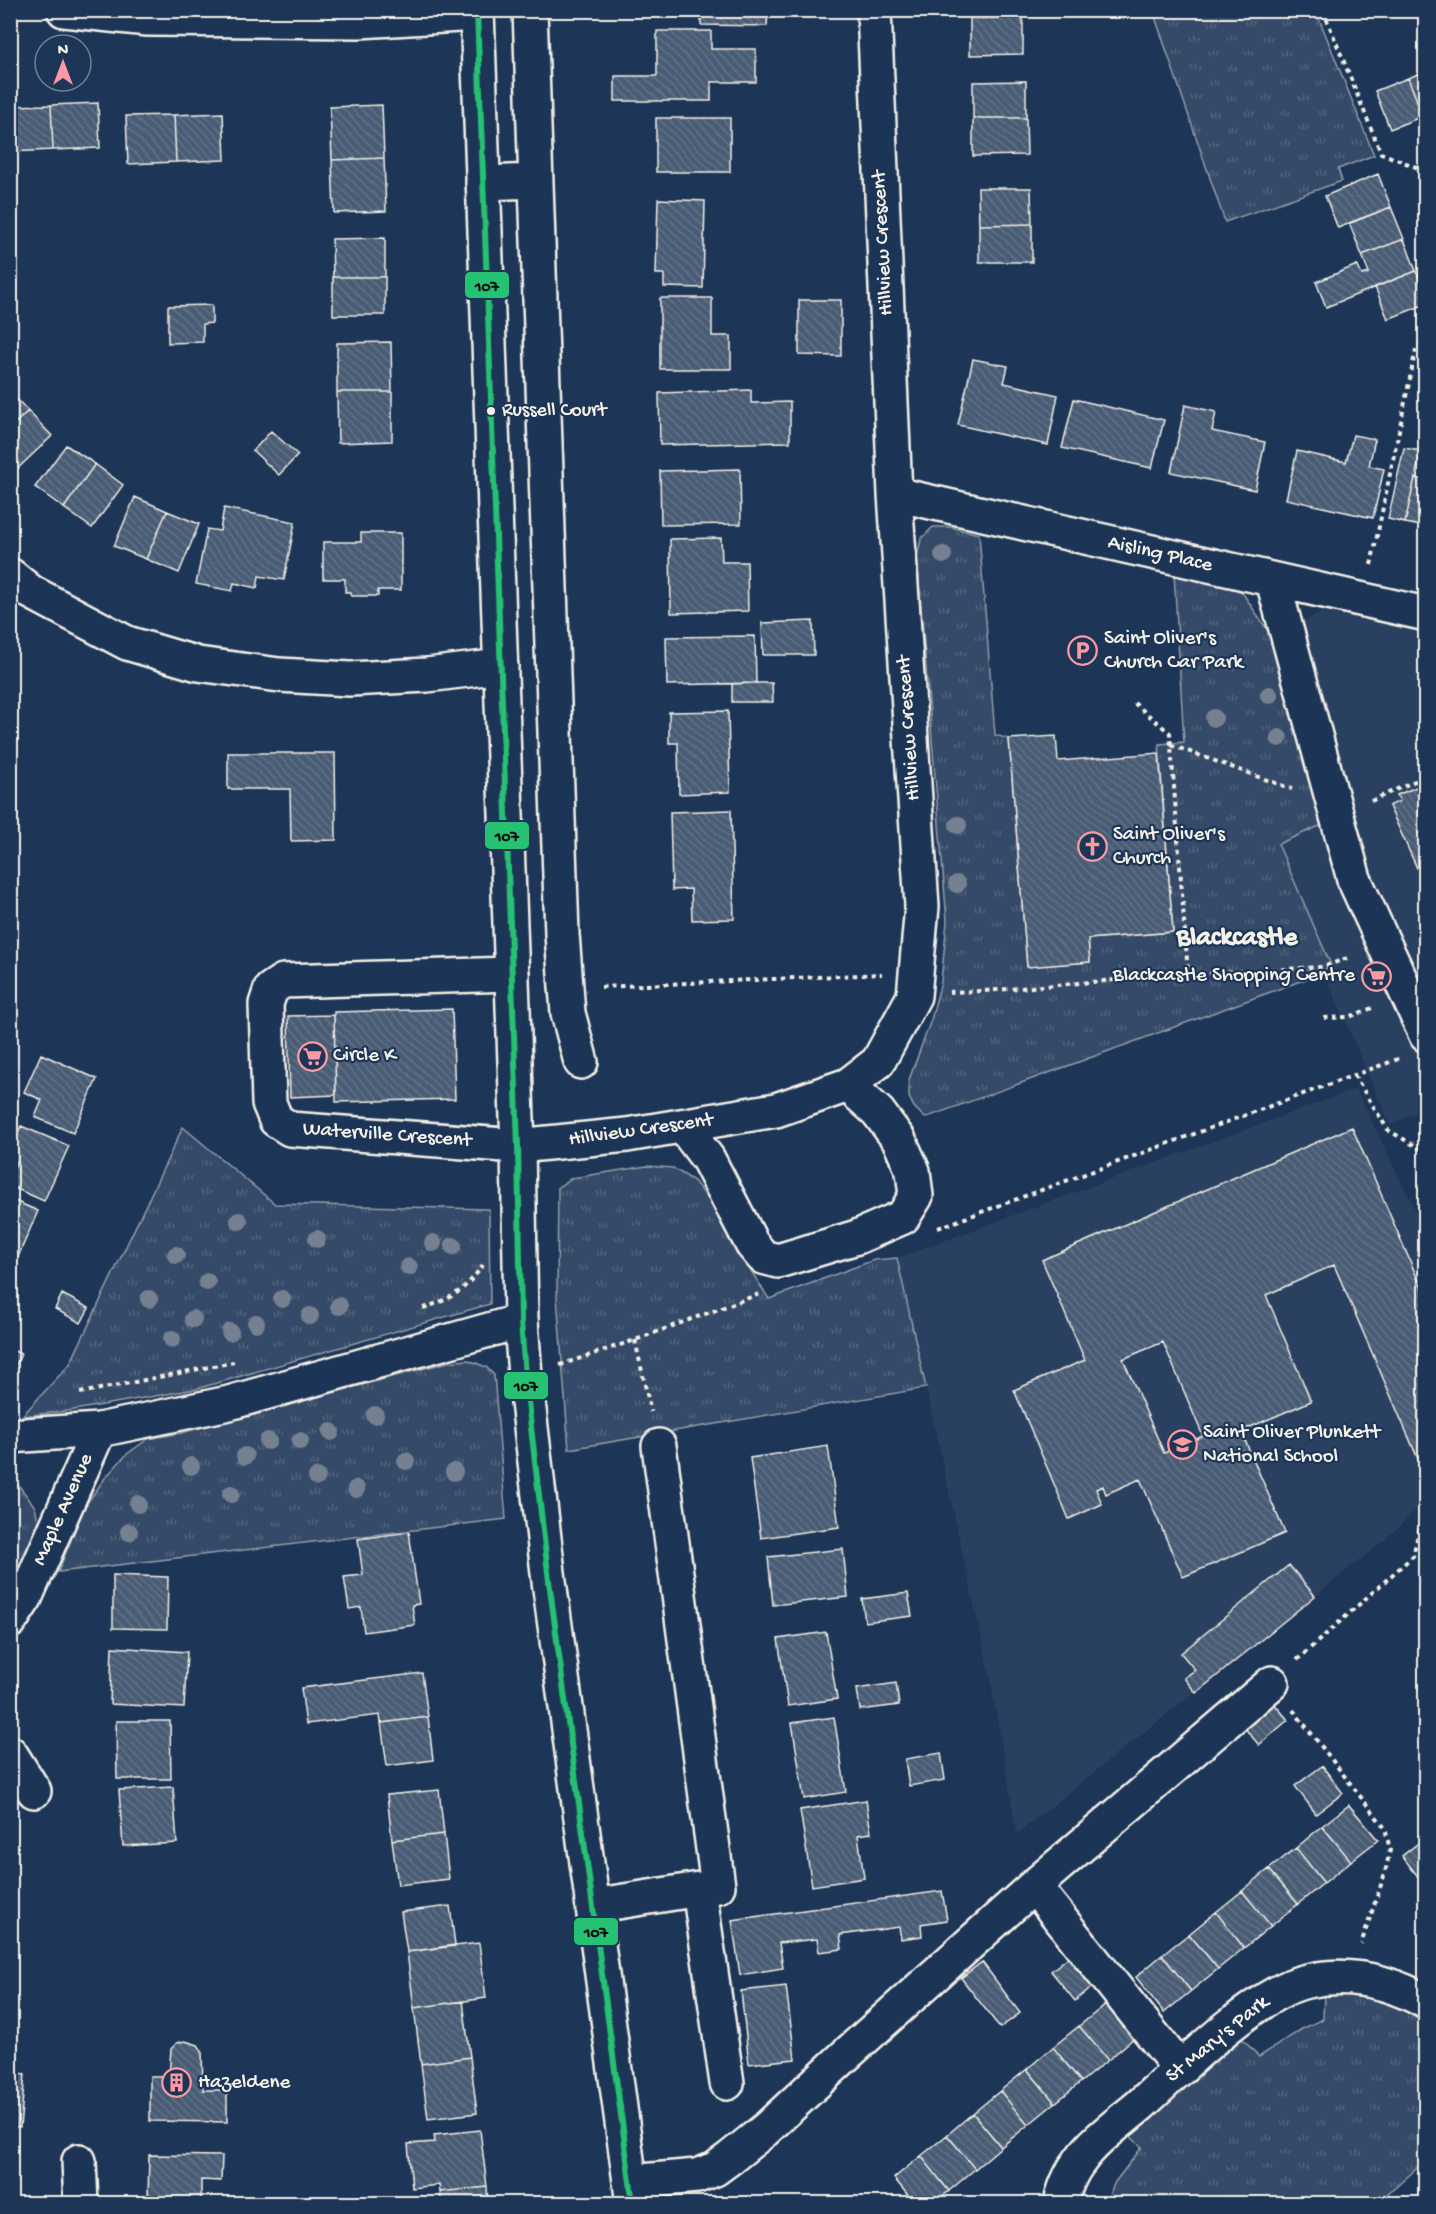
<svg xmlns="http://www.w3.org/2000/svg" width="1436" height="2214" viewBox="0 0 1436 2214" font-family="'Gochi Hand',sans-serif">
<defs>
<pattern id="grass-tufts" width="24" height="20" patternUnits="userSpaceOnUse" patternTransform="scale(1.5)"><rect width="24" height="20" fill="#354a67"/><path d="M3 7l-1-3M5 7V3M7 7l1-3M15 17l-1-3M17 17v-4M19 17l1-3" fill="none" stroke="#53657d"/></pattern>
<pattern id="building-back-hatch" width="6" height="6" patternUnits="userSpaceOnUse" patternTransform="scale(1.5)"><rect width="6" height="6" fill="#485b74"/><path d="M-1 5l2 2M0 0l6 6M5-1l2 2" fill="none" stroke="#637388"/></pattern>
</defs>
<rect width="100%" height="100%" fill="#1d3557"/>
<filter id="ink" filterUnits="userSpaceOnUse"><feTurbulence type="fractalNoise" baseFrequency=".0167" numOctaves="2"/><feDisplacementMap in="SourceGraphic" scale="12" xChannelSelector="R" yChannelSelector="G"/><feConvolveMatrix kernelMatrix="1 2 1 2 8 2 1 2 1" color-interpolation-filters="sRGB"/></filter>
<g filter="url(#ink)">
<path fill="#2a4060" d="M1328,609L1425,633V1109L1390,1125L1268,842L1352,805L1302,622Z
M1356,1089L1425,1230V1502L1385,1540L1017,1834L990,1676L897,1258Z"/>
<path fill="url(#grass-tufts)" stroke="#949ea8" stroke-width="1.5" d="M1153,11H1316L1374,155L1338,169L1342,181L1225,222Z
M933,527H950L979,534L995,735L1009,739L1027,966L1090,962L1088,939L1173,932L1159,744L1184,742L1174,573L1219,582L1242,592L1270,634L1322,825L1278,844L1331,965L1317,975L925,1118L914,1107L909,1097V1080L931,1020L941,982L947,921L917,558L921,539Z
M183,1127L275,1204L489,1209L490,1304L196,1389L68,1411L22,1416L70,1364Z
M647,1166L673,1168L694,1181L728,1224L746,1263L769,1299L874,1260L897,1258L926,1388L569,1449L557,1297L558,1187L572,1178Z
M468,1360L486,1367L494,1375L506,1519L58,1572L85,1506L105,1478L127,1454L148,1439L181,1433L448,1362Z
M11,1475L35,1507L39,1525L27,1560L11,1587Z
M1324,1993H1365L1395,2005L1425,2023V2161L1378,2203L1105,2204L1115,2182L1142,2147L1123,2130L1241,2037L1259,2057L1302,2029L1323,2019Z"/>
<path fill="url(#building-back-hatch)" stroke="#f4f1e8" stroke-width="1.5" fill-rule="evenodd" d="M727,10H768L767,26L701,25V11L727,12Z
M970,10H1023V18H970Z
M970,18H1023V54L970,55Z
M657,31H711V49H756V82H711V101H615V76H657Z
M1426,71V115L1423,116L1408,78Z
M1408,78L1423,116L1390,129L1375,91Z
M1026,81V118H973V82Z
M98,103L100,148L53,150L51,105Z
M51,105L53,150L10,152V106Z
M382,105L384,158L332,160L330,107Z
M223,113L225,160L176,162L174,115Z
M174,115L176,162L128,164L126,116Z
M656,118H730V172H656Z
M973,118H1026L1027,155L973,156Z
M384,158L386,211L334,213L332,160Z
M1378,174L1391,207L1338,228L1325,196Z
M978,188H1031L1032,224L979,225Z
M658,199L705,201L703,288L664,287V274H656Z
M1391,207L1404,239L1362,255L1349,223Z
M1032,224V262H979V225Z
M385,238V277H333L332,239Z
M1404,239L1416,271L1326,307L1316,282L1357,265L1362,275L1369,273L1362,255Z
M1416,271L1426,294V304L1388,319L1375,287Z
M333,277H385V315H333Z
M660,298H712V336H731V369H660Z
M799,300H841V356L799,355Z
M212,305V323L203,324V342L168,343V306Z
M391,342L392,392H337V343Z
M973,359L1008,366L1004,383L1058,395L1048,445L958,425Z
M751,390V403L790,402V442L660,445L659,393Z
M10,392L28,411L10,428Z
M337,392H392V441L338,443Z
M1074,399L1164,420L1152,468L1062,448Z
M1185,405L1216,412L1212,431L1265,442L1255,490L1171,472Z
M28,411L52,436L14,472L10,468V428Z
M271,431L298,455L279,475L253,451Z
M1353,435L1375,439L1369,466L1384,469L1373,518L1286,499L1297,451L1346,462Z
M66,445L95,464L64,508L35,487Z
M1404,448L1421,451L1405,523L1388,519Z
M95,464L123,485L92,528L64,508Z
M740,469L741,524L661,525L660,471Z
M1415,478L1426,480V527L1405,523Z
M135,497L167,511L146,559L114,546Z
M224,508L295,522L284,580L259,576L257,588L234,583L232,591L196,584L207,529L220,531Z
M167,511L199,524L179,573L146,559Z
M361,533H401V590H378V596H351V592H345V579H323V542H361Z
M721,538L722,562H747L748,611L671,613L670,539Z
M813,621L814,655H763L762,623Z
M755,636L756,683L667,685L666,637Z
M756,683H772L773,702H732V684Z
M728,711L730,792L679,794L678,743H669V712Z
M1056,736L1058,761L1159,753L1173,932L1088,939L1090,962L1027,967L1009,739Z
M228,753H335L336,840L291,841L290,789H228Z
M1426,783V888L1389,806L1400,801L1397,795Z
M731,810L734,919L692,920L691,889L672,890L670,812Z
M452,1009L455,1099L336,1102L334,1012Z
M334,1015L336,1095L290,1097L288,1016Z
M41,1054L97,1079L73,1133L35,1117L42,1100L24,1092Z
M21,1126L69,1146L44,1201L10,1186V1175L17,1162L10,1159V1151Z
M1352,1127L1426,1298V1466L1422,1468L1334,1265L1266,1295L1311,1401L1241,1431L1285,1533L1183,1577L1140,1479L1106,1494L1103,1486L1096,1489L1102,1504L1069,1519L1014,1390L1085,1360L1042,1260ZM1163,1342L1203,1436L1164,1453L1123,1359Z
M10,1199L38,1211L14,1266L10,1264Z
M62,1294L89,1308L81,1323L55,1309Z
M10,1349L21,1354L14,1370L10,1368Z
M828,1446L839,1527L761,1538L750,1458Z
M409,1532L419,1604L412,1605L415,1625L364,1632L361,1607L349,1609L344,1577L363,1575L358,1539Z
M843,1549L848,1597L773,1605L768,1557Z
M1289,1565L1315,1596L1196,1693L1184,1678L1195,1670L1181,1653Z
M113,1575L168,1577L167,1629L113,1628Z
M908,1593L912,1616L865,1622L862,1599Z
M826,1632L837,1699L788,1706L778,1639Z
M112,1647L187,1652L184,1708L110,1704Z
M422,1673L428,1717L381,1723L380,1715L306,1724L301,1688Z
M896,1683L899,1705L860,1710L857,1689Z
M1272,1701L1288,1720L1259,1745L1243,1726Z
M428,1717L433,1760L387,1766L381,1723Z
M834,1717L846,1792L804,1799L792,1723Z
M116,1721H170L171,1779H117Z
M941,1753L945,1780L909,1786L905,1759Z
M1322,1766L1343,1793L1316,1814L1295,1786Z
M173,1787L177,1843L123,1846L119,1790Z
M439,1790L444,1834L392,1840L387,1795Z
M866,1800L871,1833L858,1835L864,1878L812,1886L800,1810Z
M1349,1805L1378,1840L1351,1861L1322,1826Z
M1322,1826L1351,1861L1324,1883L1296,1848Z
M444,1834L449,1879L398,1885L392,1840Z
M1426,1837V1881L1423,1883L1402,1856Z
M1296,1848L1324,1883L1298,1904L1269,1869Z
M1269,1869L1298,1904L1271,1926L1242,1891Z
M942,1891L947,1920L921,1924L922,1936L901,1939L899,1927L840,1935L842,1949L819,1952L817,1939L779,1943L783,1968L740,1975L732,1920Z
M1242,1891L1271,1926L1244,1948L1216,1912Z
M450,1906L455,1945L407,1952L401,1912Z
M1216,1912L1244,1948L1218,1969L1189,1934Z
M1189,1934L1218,1969L1191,1991L1162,1955Z
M479,1943L486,1998L414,2008L407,1952Z
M1071,1955L1095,1984L1075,2001L1051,1971Z
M1162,1955L1191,1991L1164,2013L1136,1977Z
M982,1962L1020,2013L1000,2028L961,1978Z
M786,1986L795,2059L749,2064L741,1991Z
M463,2001L470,2057L421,2064L414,2008Z
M1106,2004L1134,2038L1108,2060L1079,2026Z
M1079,2026L1108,2060L1081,2082L1053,2047Z
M185,2041L198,2045L202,2051L203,2090H227V2122L150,2121V2076H169L171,2049L177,2043Z
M1053,2047L1081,2082L1055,2103L1027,2069Z
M470,2057L477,2113L428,2119L421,2064Z
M1027,2069L1055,2103L1028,2125L1000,2091Z
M10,2072L25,2074L20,2127L10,2126Z
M1000,2091L1028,2125L1001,2147L973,2113Z
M973,2113L1001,2147L975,2169L947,2135Z
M480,2130L487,2187L440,2192L439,2185L412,2188L408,2144L435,2142L434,2135Z
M947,2135L975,2169L949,2191L921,2156Z
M149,2155L222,2156L221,2181L201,2180V2200H148Z
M921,2156L949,2191L932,2204H915L894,2178Z
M487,2187L488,2204H414L441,2200L440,2192Z
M749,2197L750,2204H697V2202Z"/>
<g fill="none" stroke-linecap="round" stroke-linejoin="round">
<defs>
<path id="minor" d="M64,10L148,19L359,21L477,14
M530,10L562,934L568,1013L581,1062
M483,183L536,181
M895,494L1426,614
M10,575L31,592L127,643L198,664L279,675L350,679L427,675L501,666
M1273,581L1354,879L1426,1035
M512,974L283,981L271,989L266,1004L269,1103L276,1120L290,1129L518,1146L627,1135L776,1110L848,1085L878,1062L914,996L922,906L895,494L874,10
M683,1126L708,1159L752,1244L763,1257L778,1261L857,1237L903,1217L916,1196L913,1171L899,1140L878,1112L848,1085
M10,1436L99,1430L229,1403L521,1321
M10,1621L25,1598L99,1430
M10,1753L34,1791
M1034,1886L1180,2069
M699,1889L727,2083
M593,1906L718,1886L659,1446
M79,2161L81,2204
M630,2182L697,2176L715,2169L730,2158L765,2130L847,2054L1034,1886L1272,1683
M1061,2204C1063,2190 1071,2172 1079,2162C1094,2140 1119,2123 1139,2106C1178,2071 1258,1991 1307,1981C1348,1972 1389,1981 1426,2002"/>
<path id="major" d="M477,10L518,1146L521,1321L525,1376L549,1581L633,2204"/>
</defs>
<use href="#minor" stroke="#f4f1e8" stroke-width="38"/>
<use href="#major" stroke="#f4f1e8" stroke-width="38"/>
<path stroke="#f4f1e8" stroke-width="4" stroke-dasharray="4.5 4.5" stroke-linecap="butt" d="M1323,10L1381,153L1426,171
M1371,565L1416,349L1426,340
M1134,703L1170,733L1188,974
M1171,745L1292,789
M1371,801L1426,776
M601,987L882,974
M949,992L984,991L1188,974L1323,967L1350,957
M1324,1018L1349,1017L1375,1007
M1354,1075L1388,1130L1426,1152
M938,1228L1401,1058
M423,1308C452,1299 465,1290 483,1265
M635,1340L651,1412
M560,1365L635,1340L759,1294
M80,1393L234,1362
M1297,1660L1413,1556L1421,1522L1426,1518
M1293,1710L1385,1828L1390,1850L1385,1873L1361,1944"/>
<use href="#minor" stroke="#1d3557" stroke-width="33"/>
<use href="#major" stroke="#1d3557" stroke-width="33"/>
<defs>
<path id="bus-1" d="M477,10L518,1146L521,1321L525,1376L549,1581L633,2204"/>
</defs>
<use href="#bus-1" stroke="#1d3557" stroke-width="10"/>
<use href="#bus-1" stroke="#26c172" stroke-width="6"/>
</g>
<g fill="#748191">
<circle cx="943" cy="555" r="9"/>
<circle cx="1269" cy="695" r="9"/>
<circle cx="1214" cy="718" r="9"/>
<circle cx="1279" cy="738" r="9"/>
<circle cx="958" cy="825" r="9"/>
<circle cx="957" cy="884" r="9"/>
<circle cx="239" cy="1221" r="9"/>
<circle cx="317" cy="1239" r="9"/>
<circle cx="433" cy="1243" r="9"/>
<circle cx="453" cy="1246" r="9"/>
<circle cx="176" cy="1255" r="9"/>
<circle cx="409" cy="1267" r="9"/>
<circle cx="207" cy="1282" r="9"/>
<circle cx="149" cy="1299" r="9"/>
<circle cx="282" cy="1299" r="9"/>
<circle cx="339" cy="1306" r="9"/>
<circle cx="310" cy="1316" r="9"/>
<circle cx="193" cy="1319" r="9"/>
<circle cx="256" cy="1323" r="9"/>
<circle cx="230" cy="1332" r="9"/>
<circle cx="172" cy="1339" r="9"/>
<circle cx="375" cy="1415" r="9"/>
<circle cx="331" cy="1432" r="9"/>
<circle cx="268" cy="1441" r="9"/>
<circle cx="300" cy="1441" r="9"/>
<circle cx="245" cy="1456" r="9"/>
<circle cx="406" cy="1461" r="9"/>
<circle cx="191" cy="1466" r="9"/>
<circle cx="454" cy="1472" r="9"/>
<circle cx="317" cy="1477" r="9"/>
<circle cx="356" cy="1489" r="9"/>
<circle cx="231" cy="1494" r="9"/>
<circle cx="138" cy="1504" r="9"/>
<circle cx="129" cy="1532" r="9"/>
</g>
</g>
<defs>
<symbol id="parking-ring" viewBox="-11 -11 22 22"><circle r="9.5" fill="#1d3557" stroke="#ff9aa2" stroke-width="1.5"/><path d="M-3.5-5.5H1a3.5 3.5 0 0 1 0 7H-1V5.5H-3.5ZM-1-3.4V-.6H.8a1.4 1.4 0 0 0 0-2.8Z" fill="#ff9aa2"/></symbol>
<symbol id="church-ring" viewBox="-11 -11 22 22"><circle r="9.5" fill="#1d3557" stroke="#ff9aa2" stroke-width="1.5"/><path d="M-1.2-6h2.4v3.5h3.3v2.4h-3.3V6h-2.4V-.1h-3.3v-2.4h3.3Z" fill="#ff9aa2"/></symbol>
<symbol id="supermarket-ring" viewBox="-11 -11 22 22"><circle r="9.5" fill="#1d3557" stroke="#ff9aa2" stroke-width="1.5"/><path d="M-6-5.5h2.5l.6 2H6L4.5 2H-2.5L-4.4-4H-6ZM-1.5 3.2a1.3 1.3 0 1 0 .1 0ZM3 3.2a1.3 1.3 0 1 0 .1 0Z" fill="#ff9aa2"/></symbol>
<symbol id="school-ring" viewBox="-11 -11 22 22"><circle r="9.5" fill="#1d3557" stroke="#ff9aa2" stroke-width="1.5"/><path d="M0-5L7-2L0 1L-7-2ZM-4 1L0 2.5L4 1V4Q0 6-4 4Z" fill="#ff9aa2"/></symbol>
<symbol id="building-ring" viewBox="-11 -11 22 22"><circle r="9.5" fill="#1d3557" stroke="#ff9aa2" stroke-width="1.5"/><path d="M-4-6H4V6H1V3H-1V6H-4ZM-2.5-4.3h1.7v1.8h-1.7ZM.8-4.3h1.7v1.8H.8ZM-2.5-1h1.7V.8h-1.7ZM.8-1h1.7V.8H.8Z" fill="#ff9aa2"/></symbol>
</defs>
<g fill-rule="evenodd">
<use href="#parking-ring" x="1066" y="634" width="33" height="33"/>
<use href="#church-ring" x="1076" y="830" width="33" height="33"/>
<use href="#supermarket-ring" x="1360" y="960" width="33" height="33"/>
<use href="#supermarket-ring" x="296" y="1040" width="33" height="33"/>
<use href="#school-ring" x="1166" y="1428" width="33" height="33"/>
<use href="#building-ring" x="160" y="2066" width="33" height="33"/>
</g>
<circle fill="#f4f1e8" stroke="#1d3557" stroke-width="2" cx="491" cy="411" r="5"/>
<g text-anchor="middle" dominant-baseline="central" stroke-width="4.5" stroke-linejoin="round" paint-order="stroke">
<g font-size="20" fill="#f4f1e8" stroke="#1d3557" text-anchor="start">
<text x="502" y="411">Russell Court</text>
</g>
<g font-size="21" fill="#f4f1e8" stroke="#1d3557">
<text transform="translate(884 243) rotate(-93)">Hillview Crescent</text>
<text transform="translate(1160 555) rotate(13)">Aisling Place</text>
<text transform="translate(910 728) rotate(-94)">Hillview Crescent</text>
<text transform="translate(641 1131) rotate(-8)">Hillview Crescent</text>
<text transform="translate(387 1136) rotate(4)">Waterville Crescent</text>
<text transform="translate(64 1510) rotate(-66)">Maple Avenue</text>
<text transform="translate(1218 2040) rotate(-39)">St Mary's Park</text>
</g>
<g font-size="21" fill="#f4f1e8" stroke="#1d3557" text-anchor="start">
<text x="1104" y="639">Saint Oliver's<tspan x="1104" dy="24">Church Car Park</tspan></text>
<text x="1113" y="835">Saint Oliver's<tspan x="1113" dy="24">Church</tspan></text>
<text x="1355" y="976" text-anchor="end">Blackcastle Shopping Centre</text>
<text x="333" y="1056">Circle K</text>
<text x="1203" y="1433">Saint Oliver Plunkett<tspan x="1203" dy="24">National School</tspan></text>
<text x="198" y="2083">Hazeldene</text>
</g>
<g font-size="27" font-weight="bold" fill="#f4f1e8" stroke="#1d3557">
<text x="1237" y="939">Blackcastle</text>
</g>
</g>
<g stroke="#1d3557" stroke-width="2">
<rect x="464" y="271" width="46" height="28" rx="6" fill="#26c172"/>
<rect x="484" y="821" width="46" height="29" rx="6" fill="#26c172"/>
<rect x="503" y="1371" width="46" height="29" rx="6" fill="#26c172"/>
<rect x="573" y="1917" width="46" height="29" rx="6" fill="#26c172"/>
</g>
<g font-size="16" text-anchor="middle" font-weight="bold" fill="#111">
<text x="487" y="291">107</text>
<text x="507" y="841">107</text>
<text x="526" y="1391">107</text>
<text x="596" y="1937">107</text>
</g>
<rect width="1436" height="2214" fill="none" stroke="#1d3557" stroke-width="36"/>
<rect x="18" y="18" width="1400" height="2178" fill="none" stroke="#f4f1e8" stroke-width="2" filter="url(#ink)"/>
<g transform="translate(63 63)"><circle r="28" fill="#1d3557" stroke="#738091" stroke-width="1.5"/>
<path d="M0-4.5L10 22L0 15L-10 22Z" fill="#ff9aa2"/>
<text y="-9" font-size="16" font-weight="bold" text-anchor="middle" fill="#f4f1e8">N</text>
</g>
</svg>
